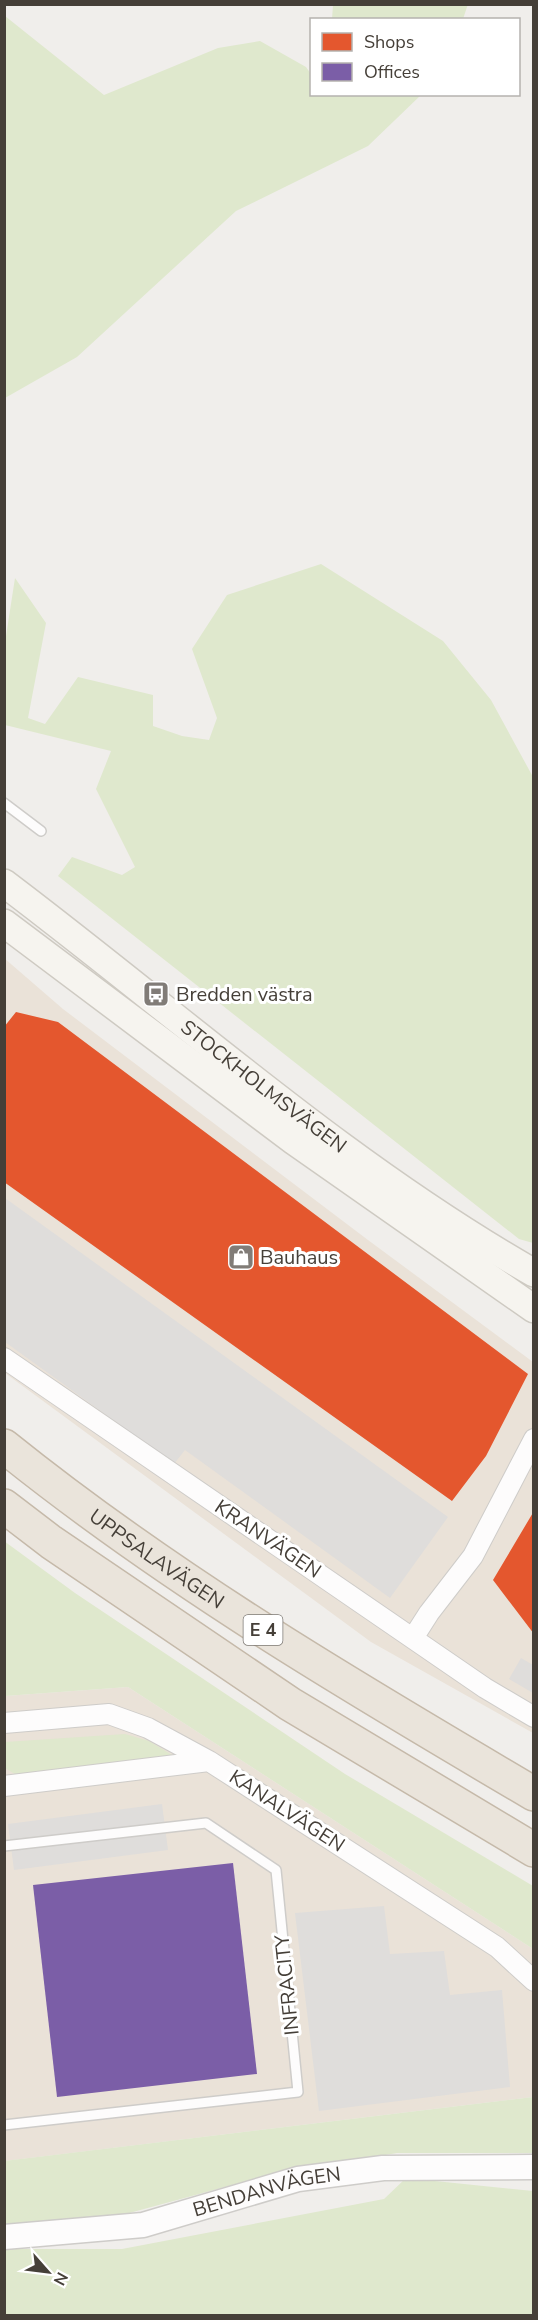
<svg xmlns="http://www.w3.org/2000/svg" width="538" height="2320" viewBox="0 0 538 2320" font-family="'Nunito Sans',sans-serif">
<rect width="100%" height="100%" fill="#f0eeeb"/>
<path fill="#eae2d8" d="M4,958L63,1009L368,1240L533,1362V1733L371,1642L5,1373Z
M128,1687L533,1949V2097L5,2161V1696Z"/>
<path fill="#dfe8cd" d="M468,4L463,19H332L333,5Z
M5,16L104,95L218,48L260,41L306,67L311,74L312,94L421,95L368,146L236,211L77,357L5,398Z
M321,564L443,641L491,700L533,777V1243L519,1239L58,876L72,857L122,875L135,867L96,789L111,751L5,725L4,649L15,578L46,623L28,718L45,724L78,677L153,695V726L182,736L209,740L217,718L192,649L227,595Z
M4,1541L75,1593L345,1774L533,1886V1949L128,1687L5,1696Z
M125,1734L149,1741L177,1758L18,1776L5,1768V1742Z
M533,2097V2153H397L273,2174L122,2215L5,2226L4,2161Z
M406,2178L533,2191V2315H5L4,2249H122L384,2199Z"/>
<path fill="#dfdddb" d="M5,1198L448,1517L390,1598L185,1450L174,1464L5,1342Z
M521,1658L533,1665V1693L509,1679Z
M162,1804L168,1850L14,1870L8,1824Z
M384,1906L390,1954L444,1951L450,1995L502,1990L510,2087L319,2111L295,1913Z"/>
<path fill="#e4572e" d="M16,1012L58,1022L528,1374L486,1456L452,1501L4,1182V1027Z
M534,1511V1634L493,1580Z"/>
<path fill="#7b5ea7" d="M233,1863L257,2074L57,2097L33,1885Z"/>
<g fill="none" stroke-linecap="round" stroke-linejoin="round">
<defs>
<path id="service" d="M4,803L41,831
M4,1846L206,1823L276,1870L298,2092L4,2125"/>
<path id="minor" d="M4,1358L485,1688L534,1717
M413,1638L429,1613L473,1556L534,1439
M4,1723L109,1714L148,1728L209,1761L497,1947L534,1981
M4,1786L209,1761"/>
<g id="tertiary">
<path id="s1" d="M4,2237L143,2225L298,2179L383,2168L534,2167"/>
</g>
<g id="secondary">
<path id="s2" d="M4,883C179,1015 343,1164 534,1273"/>
<path d="M4,923L294,1141L534,1309"/>
</g>
<g id="motorway">
<path id="s3" d="M4,1446C169,1579 352,1687 534,1794"/>
<path d="M4,1506L51,1542L290,1704L534,1850"/>
</g>
</defs>
<use href="#service" stroke="#ceccc9" stroke-width="12"/>
<use href="#minor" stroke="#ceccc9" stroke-width="22"/>
<use href="#tertiary" stroke="#ceccc9" stroke-width="27"/>
<use href="#secondary" stroke="#cecac2" stroke-width="30"/>
<use href="#motorway" stroke="#c5b9a9" stroke-width="36"/>
<use href="#service" stroke="#fdfcfc" stroke-width="9"/>
<use href="#minor" stroke="#fdfcfc" stroke-width="20"/>
<use href="#tertiary" stroke="#fdfcfc" stroke-width="24"/>
<use href="#secondary" stroke="#f6f4ef" stroke-width="27"/>
<use href="#motorway" stroke="#eae4db" stroke-width="33"/>
</g>
<defs>
<symbol id="bus-square" viewBox="-11 -11 22 22"><rect x="-9" y="-9" width="18" height="18" rx="4" fill="#817c77" stroke="#fff"/><path d="M-5-6H5V4H4V6H2V4H-2V6H-4V4H-5ZM-3.5-4V0h7V-4ZM-3.5 1.2v1.5H-2V1.2ZM2 1.2v1.5H3.5V1.2Z" fill="#fff"/></symbol>
<symbol id="shop-square" viewBox="-11 -11 22 22"><rect x="-9" y="-9" width="18" height="18" rx="4" fill="#817c77" stroke="#fff"/><path d="M-5-2.5h2.3a2.7 3.5 0 0 1 5.4 0H5L5.5 6h-11ZM-1.5-2.5h3a1.5 2.3 0 0 0-3 0Z" fill="#fff"/></symbol>
</defs>
<g fill-rule="evenodd">
<use href="#bus-square" x="141" y="979" width="30" height="30"/>
<use href="#shop-square" x="226" y="1242" width="30" height="30"/>
</g>
<g text-anchor="middle" dominant-baseline="central" stroke-width="6" stroke-linejoin="round" paint-order="stroke">
<rect fill="#fff" stroke="#7d7974" stroke-width="1.5" x="243.5" y="1615" width="39" height="30" rx="4.5"/>
<g font-size="18" font-weight="bold" fill="#453f38">
<text x="263" y="1630">E 4</text>
</g>
<g font-size="20" fill="#453f38" stroke="#fff" text-anchor="start">
<text x="176" y="994">Bredden västra</text>
<text x="260" y="1257">Bauhaus</text>
</g>
<g font-size="20" fill="#453f38" stroke="#fff">
<text stroke="none"><textPath href="#s2" startOffset="330">STOCKHOLMSVÄGEN</textPath></text>
<text transform="translate(268 1539) rotate(34)">KRANVÄGEN</text>
<text stroke="none"><textPath href="#s3" startOffset="190">UPPSALAVÄGEN</textPath></text>
<text transform="translate(287 1811) rotate(33)">KANALVÄGEN</text>
<text transform="translate(287 1985) rotate(-96)">INFRACITY</text>
<text stroke="none"><textPath href="#s1" startOffset="268">BENDANVÄGEN</textPath></text>
</g>
</g>
<rect width="538" height="2320" fill="none" stroke="#453f38" stroke-width="12"/>
<rect x="310" y="18" width="210" height="78" fill="#ffffff" stroke="#b5b2af" stroke-width="1.5"/>
<rect x="322" y="33" width="30" height="18" fill="#e4572e" stroke="#b5b2af" stroke-width="1.5"/>
<text x="364" y="48" font-size="18" fill="#453f38">Shops</text>
<rect x="322" y="63" width="30" height="18" fill="#7b5ea7" stroke="#b5b2af" stroke-width="1.5"/>
<text x="364" y="78" font-size="18" fill="#453f38">Offices</text>
<g transform="translate(48 2272) rotate(118)" stroke="#ffffff" stroke-width="4.5" paint-order="stroke">
<path d="M0-4.5L10 22L0 15L-10 22Z" fill="#453f38"/>
<text y="-9" font-size="16" font-weight="bold" text-anchor="middle" fill="#453f38">N</text>
</g>
</svg>
